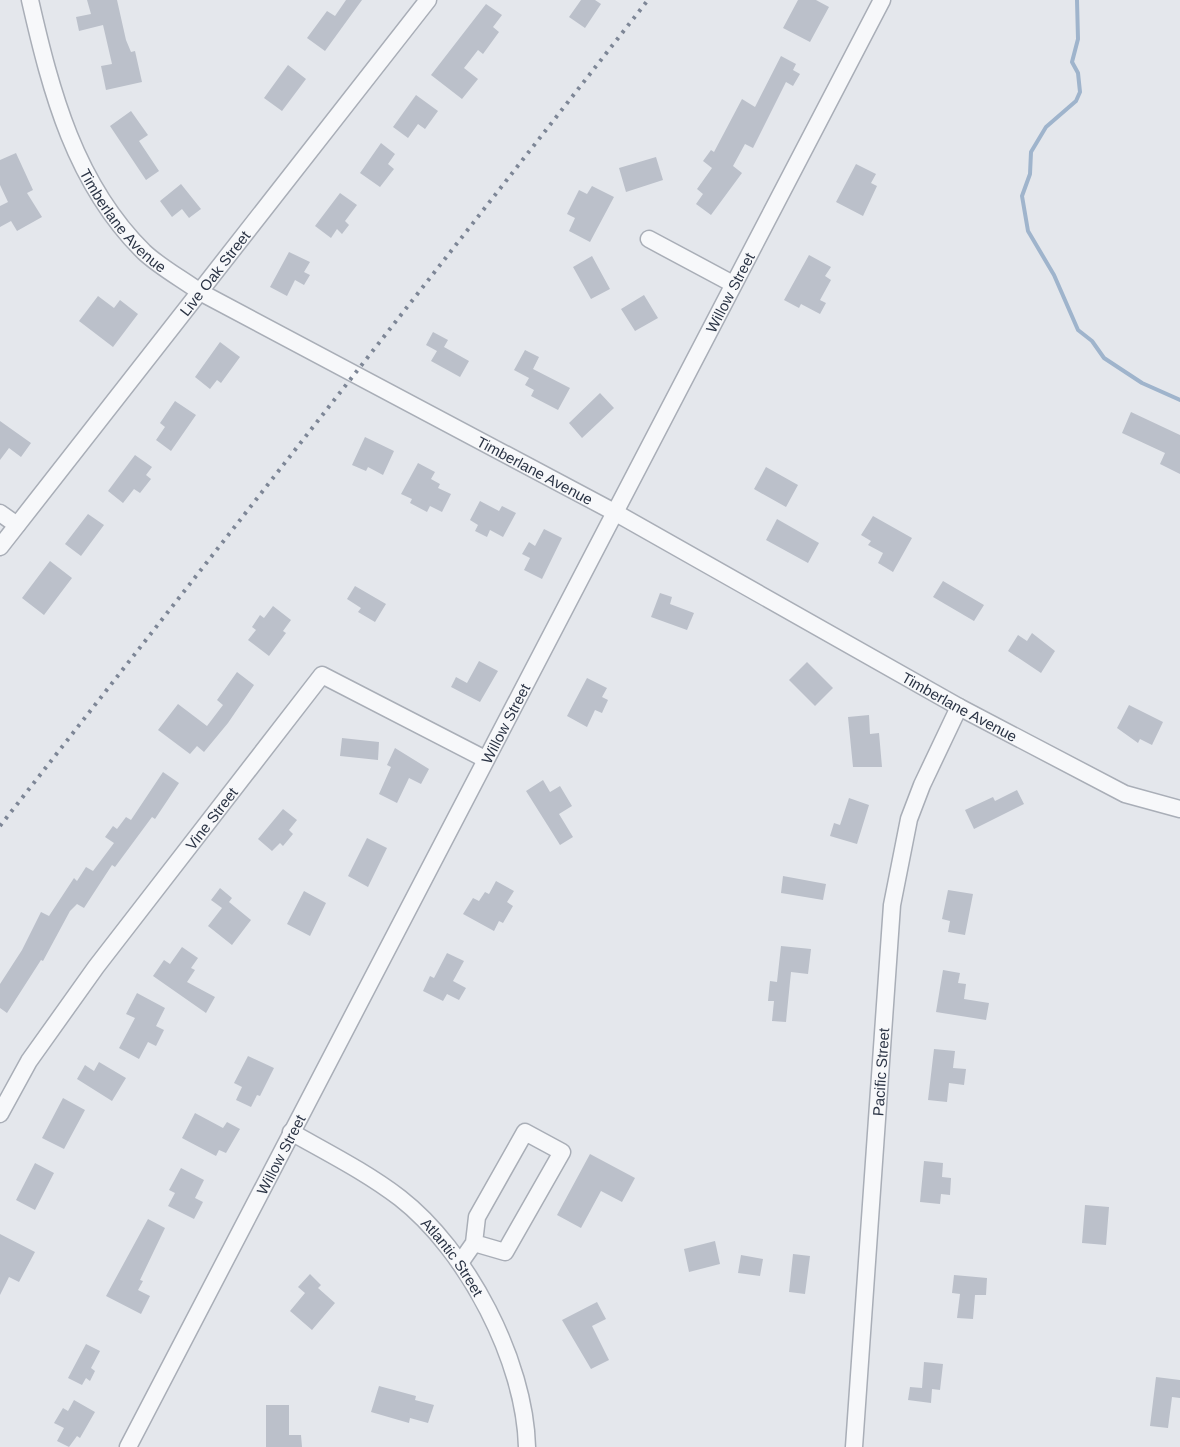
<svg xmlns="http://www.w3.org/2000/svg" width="1180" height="1447" viewBox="0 0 1180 1447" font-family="Arial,sans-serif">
<rect width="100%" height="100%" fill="#e4e7ec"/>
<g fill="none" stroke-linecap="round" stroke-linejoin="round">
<path stroke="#9fb4cc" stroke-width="4" d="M1077,0L1078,39L1072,62L1078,73L1080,92L1076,101L1046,127L1031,152L1030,174L1022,196L1028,231L1054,275L1078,330L1092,341L1104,358L1142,383L1180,400"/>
</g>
<path fill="#bbc0ca" d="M87,0H117L126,40L131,52L135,51L142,82L106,90L101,66L112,64L103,25L79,31L76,17L91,14Z
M346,0H362L325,51L307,38L327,11L335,16Z
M581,0H595L601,4L585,28L569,17Z
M798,0H816L829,7L810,42L783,28Z
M486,4L502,15L493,27L499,32L483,54L478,50L464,68L478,79L462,99L431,75Z
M781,56L796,64L793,70L800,74L793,86L786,82L753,148L745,144L733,166L742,173L711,215L696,204L703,194L697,189L712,168L703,161L711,150L714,152L742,99L755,107Z
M288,65L306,79L282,111L264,98Z
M416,95L438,111L425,129L418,124L408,138L393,127Z
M131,111L148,135L139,141L159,171L146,180L110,126Z
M381,143L395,154L388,164L394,169L380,187L360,173Z
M16,153L33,190L27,193L42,217L17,231L11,221L0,227V206L8,202L0,185V160Z
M656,157L663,180L626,192L619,168Z
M856,164L876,174L871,183L877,186L863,216L836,202Z
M181,184L201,209L189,218L182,209L172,217L160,201Z
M592,186L614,197L590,242L569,231L575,218L567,214L579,190L587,194Z
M340,193L357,205L345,221L349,225L342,234L337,229L331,238L315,226Z
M289,252L310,262L304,272L310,275L304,285L295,280L287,296L270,287Z
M809,255L831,267L825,276L831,280L820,300L826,303L820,314L801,304L799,308L784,300Z
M592,256L610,289L591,299L573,267Z
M644,295L658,318L635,331L621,309Z
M98,296L114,308L120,300L138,314L113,347L79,321Z
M433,332L448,340L444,347L469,361L460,377L431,361L437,351L426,345Z
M220,342L240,357L221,383L217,380L210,389L195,377Z
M525,350L539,357L533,369L570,388L558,410L531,396L534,390L525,385L529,378L514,370Z
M600,393L614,408L582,438L569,423Z
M175,401L196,415L171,451L156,440L165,427L160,423Z
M1131,412L1180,435V474L1160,464L1165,453L1122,433Z
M0,421L31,443L21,457L9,448L0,460Z
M365,437L394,451L383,475L368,467L366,471L352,465Z
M135,455L152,467L146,475L151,479L140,493L134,489L123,503L108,491Z
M418,463L435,472L431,479L440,484L438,488L451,494L442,512L430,506L427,512L410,503L412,499L401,494Z
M766,467L798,485L786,507L754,489Z
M480,501L499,511L502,506L516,513L503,537L490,530L487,537L475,531L478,525L470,520Z
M88,514L104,525L81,556L65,544Z
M873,516L912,538L893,572L878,563L883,553L868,545L871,541L861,535Z
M777,519L819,543L808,563L766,540Z
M544,529L562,538L542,579L524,570L530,558L522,554L529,542L535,546Z
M50,561L72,578L44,615L22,598Z
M943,581L984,605L974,621L933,597Z
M355,586L386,604L375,622L358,612L361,608L347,599Z
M660,593L672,597L670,604L694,613L687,630L651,617Z
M273,606L291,620L283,631L286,633L269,656L248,640L256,630L252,627L260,615L264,618Z
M1032,633L1055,651L1041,673L1008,651L1018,635L1027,641Z
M479,661L498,671L480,702L451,687L456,677L467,683Z
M807,662L833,688L815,706L789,680Z
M237,672L254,685L228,723L204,752L197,746L190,754L158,730L178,704L207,726L223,705L217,700Z
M587,678L607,688L602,697L608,700L602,713L595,710L587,727L567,716Z
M1129,705L1163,722L1152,745L1140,739L1138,743L1117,728Z
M869,715L870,734L879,733L882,767H853L848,717Z
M342,738L379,742L378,760L340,756Z
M395,748L429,769L421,784L409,778L397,803L379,794L391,767L387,765Z
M163,772L179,783L155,819L152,817L115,867L112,865L84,908L77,904L70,911L43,961L41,960L7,1013L0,1008V984L22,950L41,912L49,916L74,878L77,881L86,867L93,871L114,843L105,837L113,826L117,829L126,817L131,820Z
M543,780L550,792L560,786L572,806L559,814L573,837L560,845L526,791Z
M1017,790L1024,804L974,829L965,810L993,797L995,801Z
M849,798L869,805L857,844L830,836L834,823L840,825Z
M283,809L297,820L289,830L293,834L283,846L280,843L272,851L258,839Z
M367,838L387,848L368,887L348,876Z
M783,876L826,884L823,900L781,893Z
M496,881L514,891L507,902L513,906L503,923L499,921L494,931L463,914L473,898L479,901L485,892L489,894Z
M220,888L232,898L229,902L251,920L232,945L208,926L222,908L211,900Z
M948,890L973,894L965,935L948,932L950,921L942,919Z
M304,891L326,903L310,936L287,924Z
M781,946L811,949L808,974L791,972L786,1022L772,1021L774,1001H768L770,981L777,982Z
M182,947L198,958L191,968L195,970L187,982L215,997L206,1013L153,976L164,960L170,964Z
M447,953L464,961L453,981L466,988L459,1000L447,994L443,1001L423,991L430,976L434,978Z
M943,970L960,973L958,983L966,984L964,999L989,1003L986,1020L936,1012Z
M137,993L165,1008L156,1026L164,1030L156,1046L148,1042L139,1059L119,1048L135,1018L126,1014Z
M934,1049L955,1051L953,1068L966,1069L964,1085L949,1083L947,1102L928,1100Z
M248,1056L274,1068L260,1096L257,1095L251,1107L236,1100L242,1087L234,1083Z
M99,1062L126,1078L112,1101L77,1079L85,1065L94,1071Z
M63,1098L85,1110L64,1149L42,1138Z
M195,1113L223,1128L227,1122L240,1129L226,1153L219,1150L216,1156L182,1138Z
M590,1154L635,1178L622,1202L601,1191L581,1228L557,1215Z
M924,1161L943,1163L942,1177L951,1178L950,1195L941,1194L940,1204L920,1202Z
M35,1163L54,1173L35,1210L16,1200Z
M181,1168L204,1180L195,1198L203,1202L194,1219L168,1206L175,1193L169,1190Z
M1085,1205L1109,1207L1106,1245L1082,1243Z
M148,1219L165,1228L140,1280L143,1281L138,1290L150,1296L141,1314L106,1296Z
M0,1234L35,1252L19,1282L9,1277L0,1295Z
M715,1241L720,1264L689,1272L684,1249Z
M793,1254L810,1256L805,1294L789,1292Z
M741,1255L763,1259L760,1276L738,1273Z
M310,1274L321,1285L318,1288L335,1303L312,1330L290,1311L305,1293L298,1287Z
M954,1275L987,1278L986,1295H975L973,1319L957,1318L960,1294L952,1293Z
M597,1302L606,1319L592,1326L609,1360L591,1369L562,1320Z
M86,1344L100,1351L91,1368L95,1371L90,1381L86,1378L82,1385L68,1378Z
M924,1362L943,1364L940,1390L932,1389L931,1403L908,1400L910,1387L922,1388Z
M1156,1377L1180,1380V1398L1172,1397L1168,1428L1150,1426Z
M379,1386L416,1396L415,1400L434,1405L428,1423L410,1418L409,1423L371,1412Z
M74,1400L95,1412L80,1438L77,1436L69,1447L57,1441L64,1428L54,1423L63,1408L68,1411Z
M266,1405H289V1435H301L302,1447H266Z"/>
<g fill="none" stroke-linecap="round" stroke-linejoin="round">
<defs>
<g id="minor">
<path id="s1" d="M30,0C51,92 75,184 144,252C160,267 182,279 200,292L616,513L959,707L1125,794L1180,809"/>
<path d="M649,239L733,284"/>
<path d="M0,513L17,525"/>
<path id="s2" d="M0,547L428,0"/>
<path id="s3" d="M0,1114L29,1061L96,967L322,675L485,759"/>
<path id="s4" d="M291,1132C328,1153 366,1172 400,1198C467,1250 525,1361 527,1447"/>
<path d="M460,1263L474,1243L477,1217L525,1132L562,1152L505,1252L474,1243"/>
<path id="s5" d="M128,1447L882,0"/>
<path id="s6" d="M854,1447L892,905L909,819L922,785L959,707"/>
</g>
</defs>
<use href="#minor" stroke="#a9aeb7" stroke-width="19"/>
<use href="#minor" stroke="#f7f8fa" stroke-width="16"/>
<path stroke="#7d8696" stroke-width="4" stroke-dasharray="3 6" stroke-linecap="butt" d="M0,826L648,0"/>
</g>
<g text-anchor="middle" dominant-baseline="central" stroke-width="4.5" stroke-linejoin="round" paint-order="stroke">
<g font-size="15" fill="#2b3445" stroke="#f4f6f9">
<text stroke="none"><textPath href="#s1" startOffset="243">Timberlane Avenue</textPath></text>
<text stroke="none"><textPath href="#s2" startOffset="348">Live Oak Street</textPath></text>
<text stroke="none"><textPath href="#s5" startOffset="1302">Willow Street</textPath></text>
<text stroke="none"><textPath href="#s1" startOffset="729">Timberlane Avenue</textPath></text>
<text stroke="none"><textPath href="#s1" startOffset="1215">Timberlane Avenue</textPath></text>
<text stroke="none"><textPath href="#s5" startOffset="816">Willow Street</textPath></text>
<text stroke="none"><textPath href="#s3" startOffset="364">Vine Street</textPath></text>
<text stroke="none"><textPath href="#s6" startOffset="376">Pacific Street</textPath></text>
<text stroke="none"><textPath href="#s5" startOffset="330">Willow Street</textPath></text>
<text stroke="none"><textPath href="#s4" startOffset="207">Atlantic Street</textPath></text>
</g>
</g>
</svg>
